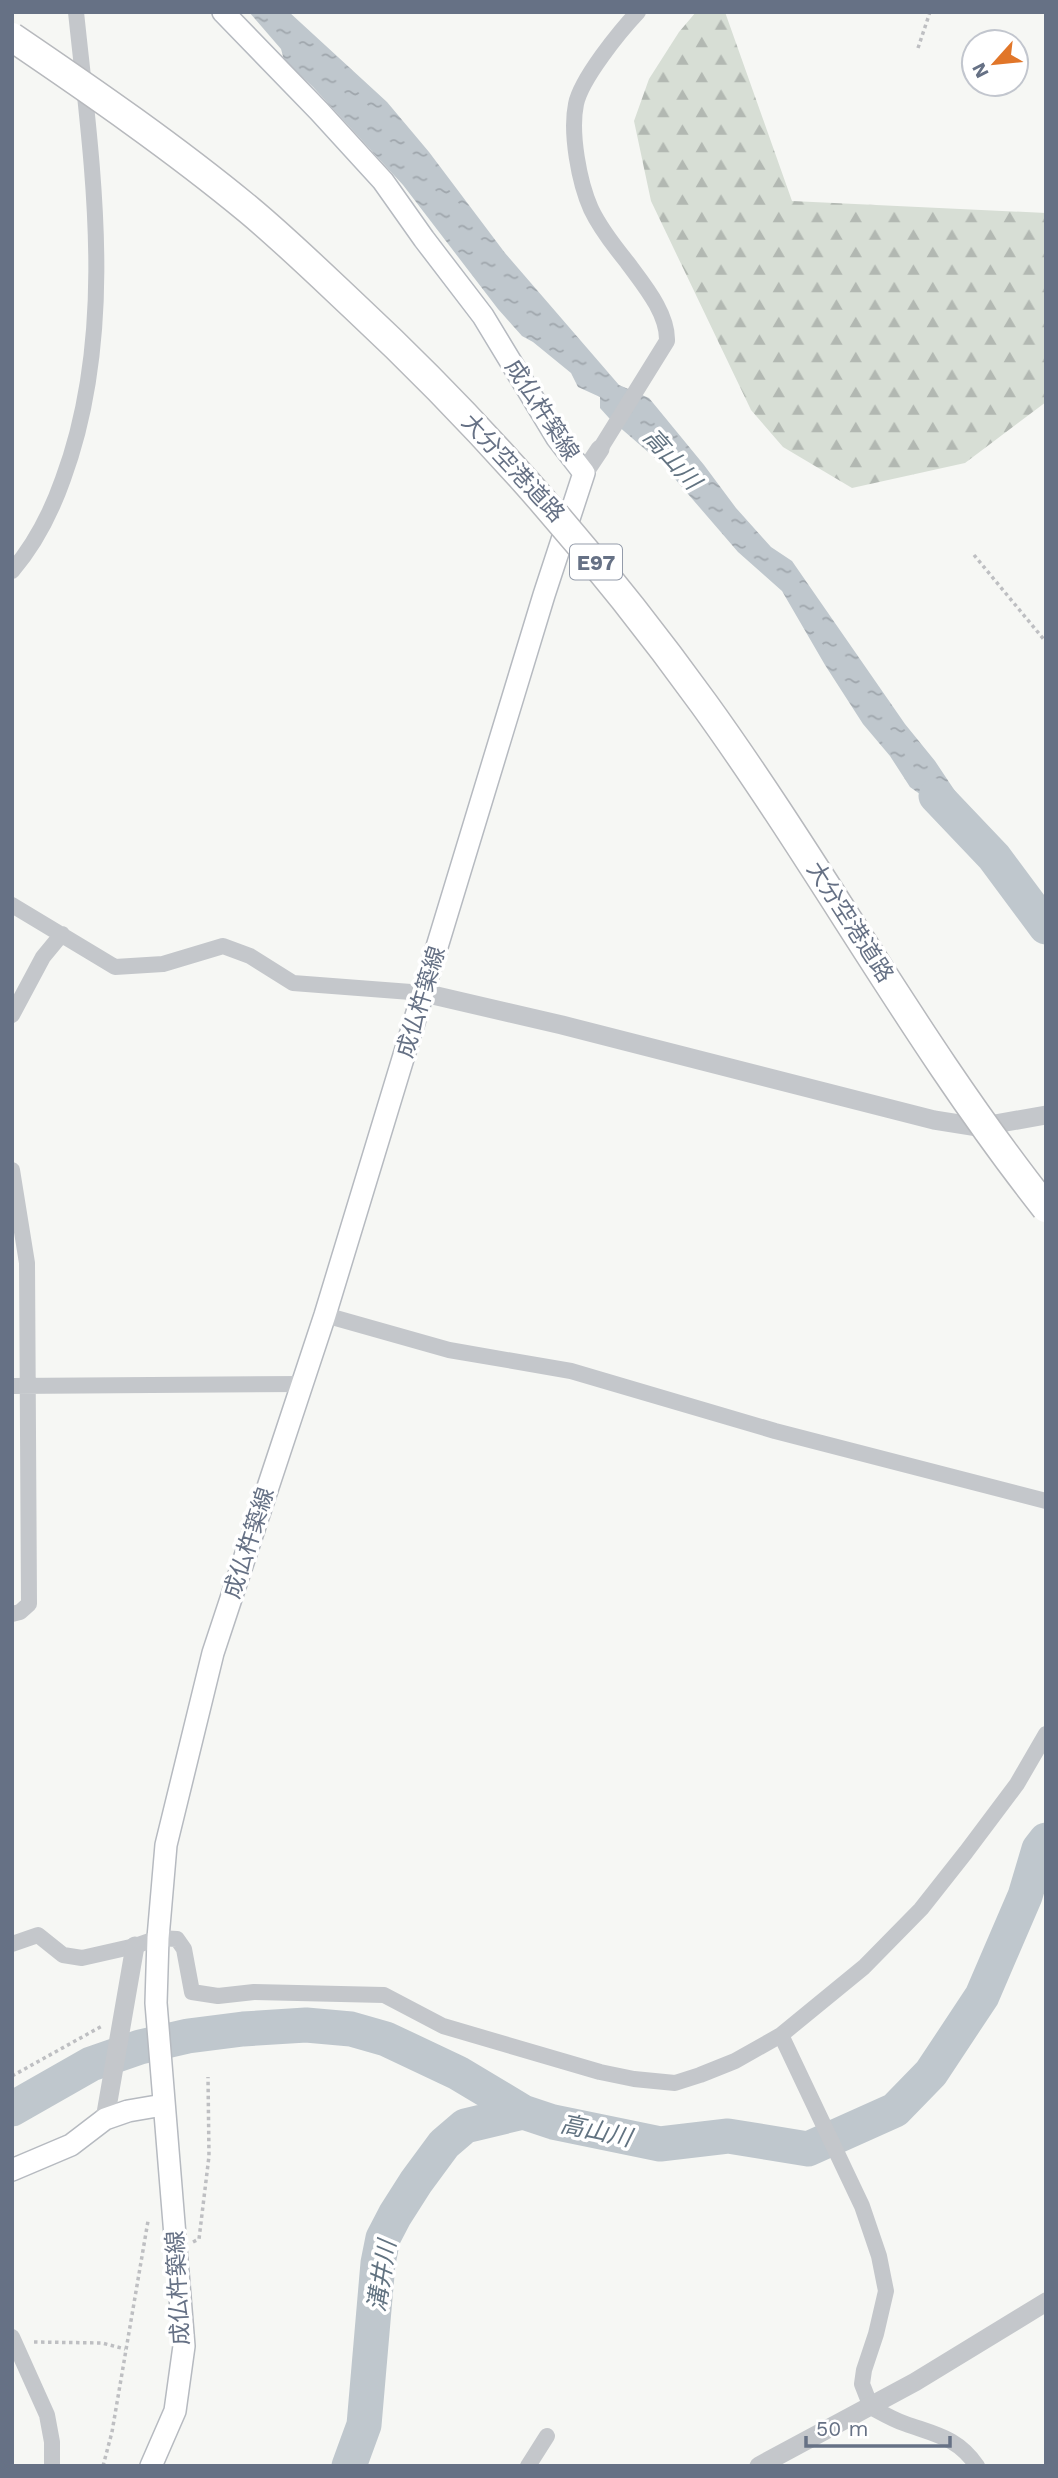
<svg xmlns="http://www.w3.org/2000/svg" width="1058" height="2478" viewBox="0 0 1058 2478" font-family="'Work Sans','Noto Sans JP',sans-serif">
<defs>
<pattern id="forest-firs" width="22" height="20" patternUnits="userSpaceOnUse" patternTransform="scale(1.75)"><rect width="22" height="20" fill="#d7ded5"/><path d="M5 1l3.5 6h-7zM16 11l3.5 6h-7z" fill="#b2b8b2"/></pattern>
<pattern id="water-ripples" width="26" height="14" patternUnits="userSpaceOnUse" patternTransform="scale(1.75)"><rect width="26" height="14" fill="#bfc7cd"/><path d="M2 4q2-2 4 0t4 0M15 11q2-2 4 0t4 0" fill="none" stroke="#9fa6ac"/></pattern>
</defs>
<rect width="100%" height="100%" fill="#f6f7f4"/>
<path fill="url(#forest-firs)" d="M696,12H725L792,201L1046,213V402L965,463L852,488L783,447L751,410L651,201L634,121L649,79L679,32Z"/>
<path fill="url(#water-ripples)" d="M249,12H289L387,102L429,152L505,253L619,385L649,398L704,465L736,508L771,547L792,561L905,724L935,761L967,809L987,847L962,824L910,787L890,756L863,724L825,665L782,591L738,552L663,465L609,418L600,408V397L578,387L571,373L533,342L522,336L498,309L403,185L313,87L284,60L281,49Z"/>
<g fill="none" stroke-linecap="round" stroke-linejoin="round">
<path stroke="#bfc7cd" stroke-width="35" d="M936,796L994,857L1046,927
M12,2109L91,2064L140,2047L188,2036L243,2029L306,2025L351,2029L386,2039L458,2073L523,2112L553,2122L660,2144L728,2136L808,2149L895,2110L931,2073L982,1996L1025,1896L1039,1849L1046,1840
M349,2466L364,2425L378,2263L383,2238L395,2215L416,2182L444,2144L465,2126L523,2112"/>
<defs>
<path id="secondary" d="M12,2170L71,2145L105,2119L128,2111L163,2105
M151,2466L175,2411L184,2346L156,2003L158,1938L166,1845L213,1653L325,1315L544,595L584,473L557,438L483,316L424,239L383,181L319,111L223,12"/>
</defs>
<use href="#secondary" stroke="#b6bac0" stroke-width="24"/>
<path stroke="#bebfc2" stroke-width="3.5" stroke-dasharray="3.5 3.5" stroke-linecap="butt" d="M918,48L930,12
M974,555L1046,642
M12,2076L102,2026
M193,2242L199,2239L209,2156L208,2077
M34,2342L102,2343L125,2349
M103,2466L112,2432L148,2221"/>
<path stroke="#c4c7cb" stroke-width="16" d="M600,449L667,341C668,313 643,284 627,262C614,246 600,228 591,209C579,182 570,133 576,104C581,79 620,31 638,12
M12,571C36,543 51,513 63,479C118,330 92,166 76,12
M12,905L115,967L163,964L223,946L250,956L293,983L424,993
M12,1015L43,957L62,934
M12,1170L27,1263L29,1604L20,1612L12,1614
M325,1315L449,1350L571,1371L775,1431L1046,1501
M12,1386L302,1384
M12,1944L38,1935L63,1955L82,1958L135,1946L158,1938L177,1939L184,1949L192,1992L218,1996L254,1992L384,1995L443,2026L600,2072L634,2079L675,2083L700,2075L735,2061L781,2035L864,1967L921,1909L966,1852L1017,1784L1046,1734
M781,2035L862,2206L879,2256L886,2291L876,2334L864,2370L862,2384L871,2407C882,2413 894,2420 906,2424C937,2435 958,2438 977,2466
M12,2337L47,2415L52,2442V2466
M528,2466L547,2436"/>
<path stroke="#c4c7cb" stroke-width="19" d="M584,473L600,449
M424,993L562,1025L934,1120L978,1127L1046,1115
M105,2119L135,1946
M759,2466L915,2382L1046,2302"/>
<use href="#secondary" stroke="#fff" stroke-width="21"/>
<defs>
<path id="motorway-bridge" d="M12,37C93,92 174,148 249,210C285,240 320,274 354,306C484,427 600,560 704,704C823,869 920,1049 1046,1208"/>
</defs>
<use href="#motorway-bridge" stroke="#b7b9bd" stroke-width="31" stroke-linecap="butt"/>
<use href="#motorway-bridge" stroke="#fff" stroke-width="28"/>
</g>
<g text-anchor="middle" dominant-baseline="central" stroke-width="7" stroke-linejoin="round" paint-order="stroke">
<rect fill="#fff" stroke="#949caa" stroke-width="2" x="570" y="544.5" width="52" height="35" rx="5"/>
<g font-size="21" font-weight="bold" fill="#667185">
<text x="596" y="562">E97</text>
</g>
<g font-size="23" fill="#667185" stroke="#fff">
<text transform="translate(542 410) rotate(57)">成仏杵築線</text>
<text transform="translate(513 468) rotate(47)">大分空港道路</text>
<text transform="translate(850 922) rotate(57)">大分空港道路</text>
<text transform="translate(421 1002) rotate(-73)">成仏杵築線</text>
<text transform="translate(249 1543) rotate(-72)">成仏杵築線</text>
<text transform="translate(178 2288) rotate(-93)">成仏杵築線</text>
</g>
<g font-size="24" font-style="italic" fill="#627381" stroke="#fff">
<text transform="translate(672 459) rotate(48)">高山川</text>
<text transform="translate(596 2131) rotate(12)">高山川</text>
<text transform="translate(382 2276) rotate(-81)">溝井川</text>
</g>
</g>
<rect width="1058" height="2478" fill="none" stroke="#667185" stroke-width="28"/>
<g transform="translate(995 63) rotate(243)"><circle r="33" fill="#ffffff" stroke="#c2c6ce" stroke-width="2"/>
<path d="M0-5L12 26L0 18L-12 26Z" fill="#e17629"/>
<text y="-10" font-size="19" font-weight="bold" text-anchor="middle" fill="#667185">N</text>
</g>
<path d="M806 2436v10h144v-10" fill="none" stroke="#667185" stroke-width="3.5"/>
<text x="816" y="2436" font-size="21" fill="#667185" stroke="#ffffff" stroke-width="5" paint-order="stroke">50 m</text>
</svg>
